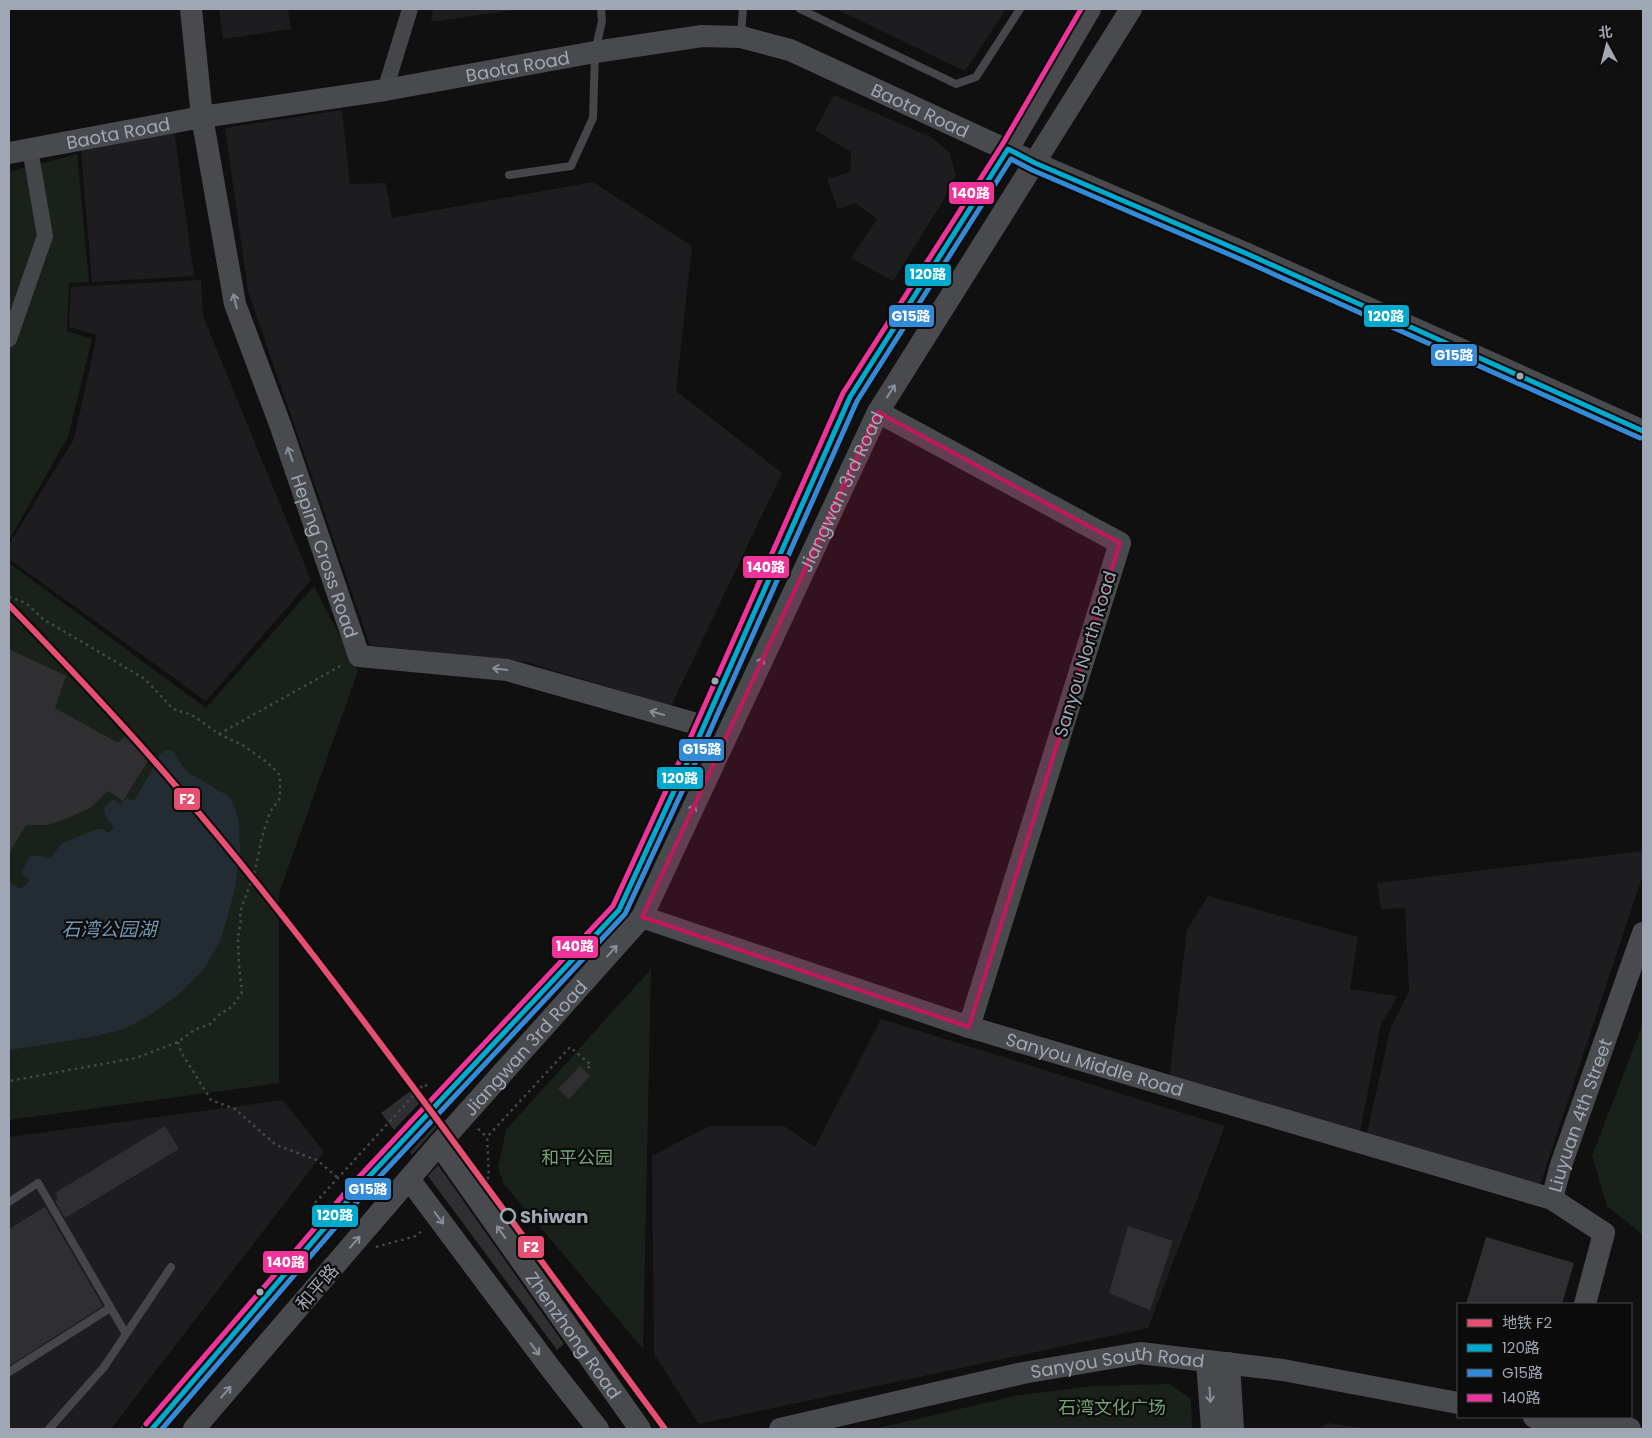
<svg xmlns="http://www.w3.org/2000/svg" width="1652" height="1438" viewBox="0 0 1652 1438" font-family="Poppins,'Noto Sans SC',sans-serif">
<rect width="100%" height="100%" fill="#101011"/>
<path fill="#1d1d1f" d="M219,9H288L291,29L223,39Z
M433,9H520L431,22Z
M836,9H1006L965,71Z
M834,95L931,137L949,152L956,175L943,201L893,281L851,258L877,219L855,203L838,209L827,179L850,172L851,152L815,130Z
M342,110L350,184L386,183L392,218L593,182L692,246L676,391L782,473L671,706L526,662L370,645L248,291L225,128Z
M174,129L194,276L92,282L81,150Z
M201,280L203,316L311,580L206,701L9,559V544L74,439L97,335L69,327L71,287Z
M1643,851V874L1539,1188L1367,1134L1390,1030L1409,991L1405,908L1381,909L1377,883Z
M1208,896L1358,937L1350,989L1398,996L1381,1024L1360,1132L1169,1078L1187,930Z
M881,1019L1225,1126L1148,1328L699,1424L654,1354L652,1156L709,1126H784L815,1147Z
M283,1100L324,1152L111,1429H9V1137Z
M1328,1423L1369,1429H1318Z"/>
<path fill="#1a211b" d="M77,154L89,282L69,283L67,331L92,339L68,437L9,540V172Z
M9,563L206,708L314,586L358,671L279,893V1083L9,1120Z
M651,969L643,1349L504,1184L498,1168L506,1130Z
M1642,1026H1643V1235L1607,1206L1592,1156Z
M1170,1384L1191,1399L1192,1429H874L1015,1396L1093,1386Z"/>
<path fill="#232c33" d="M167,750L173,751L183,767L189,773L228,796L234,805L239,821L240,851L234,893L221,939L204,969L178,995L150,1015L125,1029L87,1038L9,1050V882L21,889L29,882L28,878L23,875L22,871L31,855L48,858L52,856L61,844L97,829H101L109,833L114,827L105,815L104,808L113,799L120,804L127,798L133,801L135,800L161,753Z"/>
<path fill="#2f2f32" d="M9,649L66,676L55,708L118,743L124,736L152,754L123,801L108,791L90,808L70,817L48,825H26L9,853Z
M580,1066L590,1076L569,1099L558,1089Z
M416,1087L424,1098L394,1130L381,1113Z
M440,1120L442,1121L412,1155L410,1152Z
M165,1126L179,1149L65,1218L55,1201L58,1199L55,1193Z
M458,1143L592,1324L585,1329L456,1145Z
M438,1165L564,1344L557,1350L428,1176Z
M45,1207L103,1306L9,1366V1229Z
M1128,1226L1173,1241L1150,1310L1109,1293Z
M1486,1237L1574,1263L1562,1304H1466Z"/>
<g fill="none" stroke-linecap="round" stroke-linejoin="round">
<path stroke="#45484b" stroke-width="2.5" stroke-dasharray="2.5 4" stroke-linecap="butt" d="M9,597L26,603L43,619L145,679L173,709L192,715L219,734L244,746L268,763L280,775V798L270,812L262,837L255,871L240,912L241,920L238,938L239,966L242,992L232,1007L220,1014L210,1024L194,1030L178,1042L136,1058L9,1081
M219,734L342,665
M178,1042L181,1052L211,1100L235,1109L276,1145L317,1160L338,1178
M478,1129L487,1137
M487,1179L489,1177L487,1137L570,1047L591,1065L585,1071
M320,1207L315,1203L424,1084L428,1087
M376,1247L416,1236L424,1229"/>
<path stroke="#44464a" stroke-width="8" d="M800,9L956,84L976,77L1020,9
M741,34L743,9
M509,175L571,166L593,118L595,52L602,21L601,9
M9,1202L38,1183L126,1334
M9,1372L110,1308
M49,1429L104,1367L171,1267"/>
<path stroke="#44464a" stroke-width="16" d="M385,90L410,9
M9,339L45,236L30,149"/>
<g stroke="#484a4e" stroke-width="22">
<path id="s1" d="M191,9L202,117L235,304L281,427L359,656L507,670L704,726"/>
<path id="s2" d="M9,153L202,117L385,90L595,52L702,36L741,37L790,50L1035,163L1243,252L1643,431"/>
<path d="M878,412L1120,543L969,1027"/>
<path id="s3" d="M642,917L969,1027L1552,1199"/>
<path id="s4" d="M439,1144L640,1429"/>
<path d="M409,1179L551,1369L598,1429"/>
<path id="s5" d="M1585,1304L1604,1233L1552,1199L1561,1165L1643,933"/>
<path d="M1207,1361L1212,1429"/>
<path d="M1229,1363L1233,1429"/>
<path d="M1534,1417L1630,1429"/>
<path d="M152,1429L363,1183L619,910L699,737L850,397L1008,149L1090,9"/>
<path id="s6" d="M194,1429L439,1144L642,917L878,412L1131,9"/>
<path id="s7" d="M780,1429L1023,1373L1140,1353L1283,1370L1458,1403"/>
</g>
<defs>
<path id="bus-1" d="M152,1429L363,1183L619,910L699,737L850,397L1008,149L1035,163L1243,252L1643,431"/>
<path id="bus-2" d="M162,1429L369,1188L625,914L706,740L857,401L1011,159L1032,170L1240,259L1640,438"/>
<path id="bus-3" d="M146,1424L358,1178L613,906L692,734L843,393L1002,145L1081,9"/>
</defs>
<use href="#bus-1" stroke="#0b0b0c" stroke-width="9"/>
<use href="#bus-2" stroke="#0b0b0c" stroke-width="9"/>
<use href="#bus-3" stroke="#0b0b0c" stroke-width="9"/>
<use href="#bus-1" stroke="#00a9ce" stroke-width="5"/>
<use href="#bus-2" stroke="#338bd7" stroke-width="5"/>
<use href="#bus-3" stroke="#ef339a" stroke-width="5"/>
<defs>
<path id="metro-1" d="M9,605C68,666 126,727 181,792C273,899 358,1013 442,1126C516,1227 591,1328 665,1429"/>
</defs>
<use href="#metro-1" stroke="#0b0b0c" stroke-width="10"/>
<use href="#metro-1" stroke="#e64e72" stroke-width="6"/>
</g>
<defs><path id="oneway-shaft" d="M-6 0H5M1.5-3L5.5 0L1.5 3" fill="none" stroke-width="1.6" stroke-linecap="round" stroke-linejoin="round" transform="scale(1.25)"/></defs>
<g stroke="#898f9a">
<use href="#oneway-shaft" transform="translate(235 301) rotate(-104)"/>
<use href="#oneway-shaft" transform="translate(891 391) rotate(-58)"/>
<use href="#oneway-shaft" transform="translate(290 454) rotate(-109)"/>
<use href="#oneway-shaft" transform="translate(760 664) rotate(-65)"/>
<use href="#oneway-shaft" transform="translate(500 669) rotate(-173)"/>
<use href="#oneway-shaft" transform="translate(657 713) rotate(-164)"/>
<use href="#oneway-shaft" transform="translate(692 811) rotate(-65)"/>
<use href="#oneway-shaft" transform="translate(612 951) rotate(-48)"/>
<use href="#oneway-shaft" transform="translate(439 1218) rotate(53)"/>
<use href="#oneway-shaft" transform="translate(501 1232) rotate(-125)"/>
<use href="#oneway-shaft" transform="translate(355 1242) rotate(-49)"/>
<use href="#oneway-shaft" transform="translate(535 1349) rotate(53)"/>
<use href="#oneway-shaft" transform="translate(226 1392) rotate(-49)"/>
<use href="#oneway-shaft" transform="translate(1210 1395) rotate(86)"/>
</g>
<path fill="#c2185b" fill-opacity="0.2" stroke="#c2185b" stroke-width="4" stroke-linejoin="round" d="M878,412L1120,543L969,1027L642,917Z"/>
<g fill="#9fa6b4" stroke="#0b0b0c" stroke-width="2">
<circle cx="1520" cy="376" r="4.5"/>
<circle cx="715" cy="681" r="4.5"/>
<circle cx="260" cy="1292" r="4.5"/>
</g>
<circle fill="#0b0b0c" stroke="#9fa6b4" stroke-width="2.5" cx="508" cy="1216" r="7"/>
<g text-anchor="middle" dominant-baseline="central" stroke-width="4.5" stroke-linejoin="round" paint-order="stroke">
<g font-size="18" fill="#9fa6b4" stroke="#0b0b0c">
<text stroke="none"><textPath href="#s2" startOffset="516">Baota Road</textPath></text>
<text stroke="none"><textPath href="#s2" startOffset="936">Baota Road</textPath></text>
<text stroke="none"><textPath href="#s2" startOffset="111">Baota Road</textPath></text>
<text stroke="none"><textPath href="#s6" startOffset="1150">Jiangwan 3rd Road</textPath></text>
<text stroke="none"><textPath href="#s1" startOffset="566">Heping Cross Road</textPath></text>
<text transform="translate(1085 654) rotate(-73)">Sanyou North Road</text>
<text stroke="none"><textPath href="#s6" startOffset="505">Jiangwan 3rd Road</textPath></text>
<text stroke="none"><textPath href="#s3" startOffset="476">Sanyou Middle Road</textPath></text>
<text stroke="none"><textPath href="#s5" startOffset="224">Liuyuan 4th Street</textPath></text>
<text transform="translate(317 1287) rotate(-49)">和平路</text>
<text stroke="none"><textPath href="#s4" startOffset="234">Zhenzhong Road</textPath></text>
<text stroke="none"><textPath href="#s7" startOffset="345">Sanyou South Road</textPath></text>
</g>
<g font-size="18" fill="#74a175" stroke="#0b0b0c">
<text x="577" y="1157">和平公园</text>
<text x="1112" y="1407">石湾文化广场</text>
</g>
<g font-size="18" font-weight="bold" fill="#9fa6b4" stroke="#0b0b0c" text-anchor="start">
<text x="520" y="1216">Shiwan</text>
</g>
<g font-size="19" font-style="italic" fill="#7297b3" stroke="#0b0b0c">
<text x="109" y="929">石湾公园湖</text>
</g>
</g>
<g stroke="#0b0b0c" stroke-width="2">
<rect x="948" y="181" width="47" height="24" rx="5" fill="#ef339a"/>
<rect x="904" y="263" width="48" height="24" rx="5" fill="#00a9ce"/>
<rect x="888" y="304" width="47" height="24" rx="5" fill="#338bd7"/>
<rect x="1363" y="304" width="47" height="24" rx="5" fill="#00a9ce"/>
<rect x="1430" y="343" width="48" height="24" rx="5" fill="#338bd7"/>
<rect x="742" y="555" width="48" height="24" rx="5" fill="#ef339a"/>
<rect x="678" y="738" width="47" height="24" rx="5" fill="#338bd7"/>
<rect x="656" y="766" width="48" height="24" rx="5" fill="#00a9ce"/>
<rect x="173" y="787" width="28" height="24" rx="5" fill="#e64e72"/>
<rect x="551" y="935" width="48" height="24" rx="5" fill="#ef339a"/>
<rect x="344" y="1177" width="48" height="24" rx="5" fill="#338bd7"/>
<rect x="311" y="1204" width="48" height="24" rx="5" fill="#00a9ce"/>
<rect x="517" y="1235" width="28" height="24" rx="5" fill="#e64e72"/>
<rect x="262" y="1250" width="47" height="24" rx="5" fill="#ef339a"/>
</g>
<g font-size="14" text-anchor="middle" font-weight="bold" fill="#fff">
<text x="971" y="198">140路</text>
<text x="928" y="279">120路</text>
<text x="911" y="321">G15路</text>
<text x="1386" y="321">120路</text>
<text x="1454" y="360">G15路</text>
<text x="766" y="572">140路</text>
<text x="702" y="754">G15路</text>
<text x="680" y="783">120路</text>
<text x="187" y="804">F2</text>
<text x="575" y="951">140路</text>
<text x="368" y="1194">G15路</text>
<text x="335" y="1220">120路</text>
<text x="531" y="1252">F2</text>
<text x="286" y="1267">140路</text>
</g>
<rect width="1652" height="1438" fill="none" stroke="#9fa6b4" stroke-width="20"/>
<rect x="1457" y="1303" width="175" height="115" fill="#0b0b0c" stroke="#46494f"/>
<rect x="1467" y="1319" width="25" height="8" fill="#e64e72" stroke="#46494f"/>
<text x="1502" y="1328" font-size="15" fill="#9fa6b4">地铁 F2</text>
<rect x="1467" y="1344" width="25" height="8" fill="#00a9ce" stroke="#46494f"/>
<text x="1502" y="1353" font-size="15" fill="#9fa6b4">120路</text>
<rect x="1467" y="1369" width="25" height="8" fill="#338bd7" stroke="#46494f"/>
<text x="1502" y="1378" font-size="15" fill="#9fa6b4">G15路</text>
<rect x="1467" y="1394" width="25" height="8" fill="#ef339a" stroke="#46494f"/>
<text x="1502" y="1403" font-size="15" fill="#9fa6b4">140路</text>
<g transform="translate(1607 45) rotate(353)" stroke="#0b0b0c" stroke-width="4" paint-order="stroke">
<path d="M0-4L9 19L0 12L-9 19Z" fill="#9fa6b4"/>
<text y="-8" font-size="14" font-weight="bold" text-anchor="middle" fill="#9fa6b4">北</text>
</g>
</svg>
